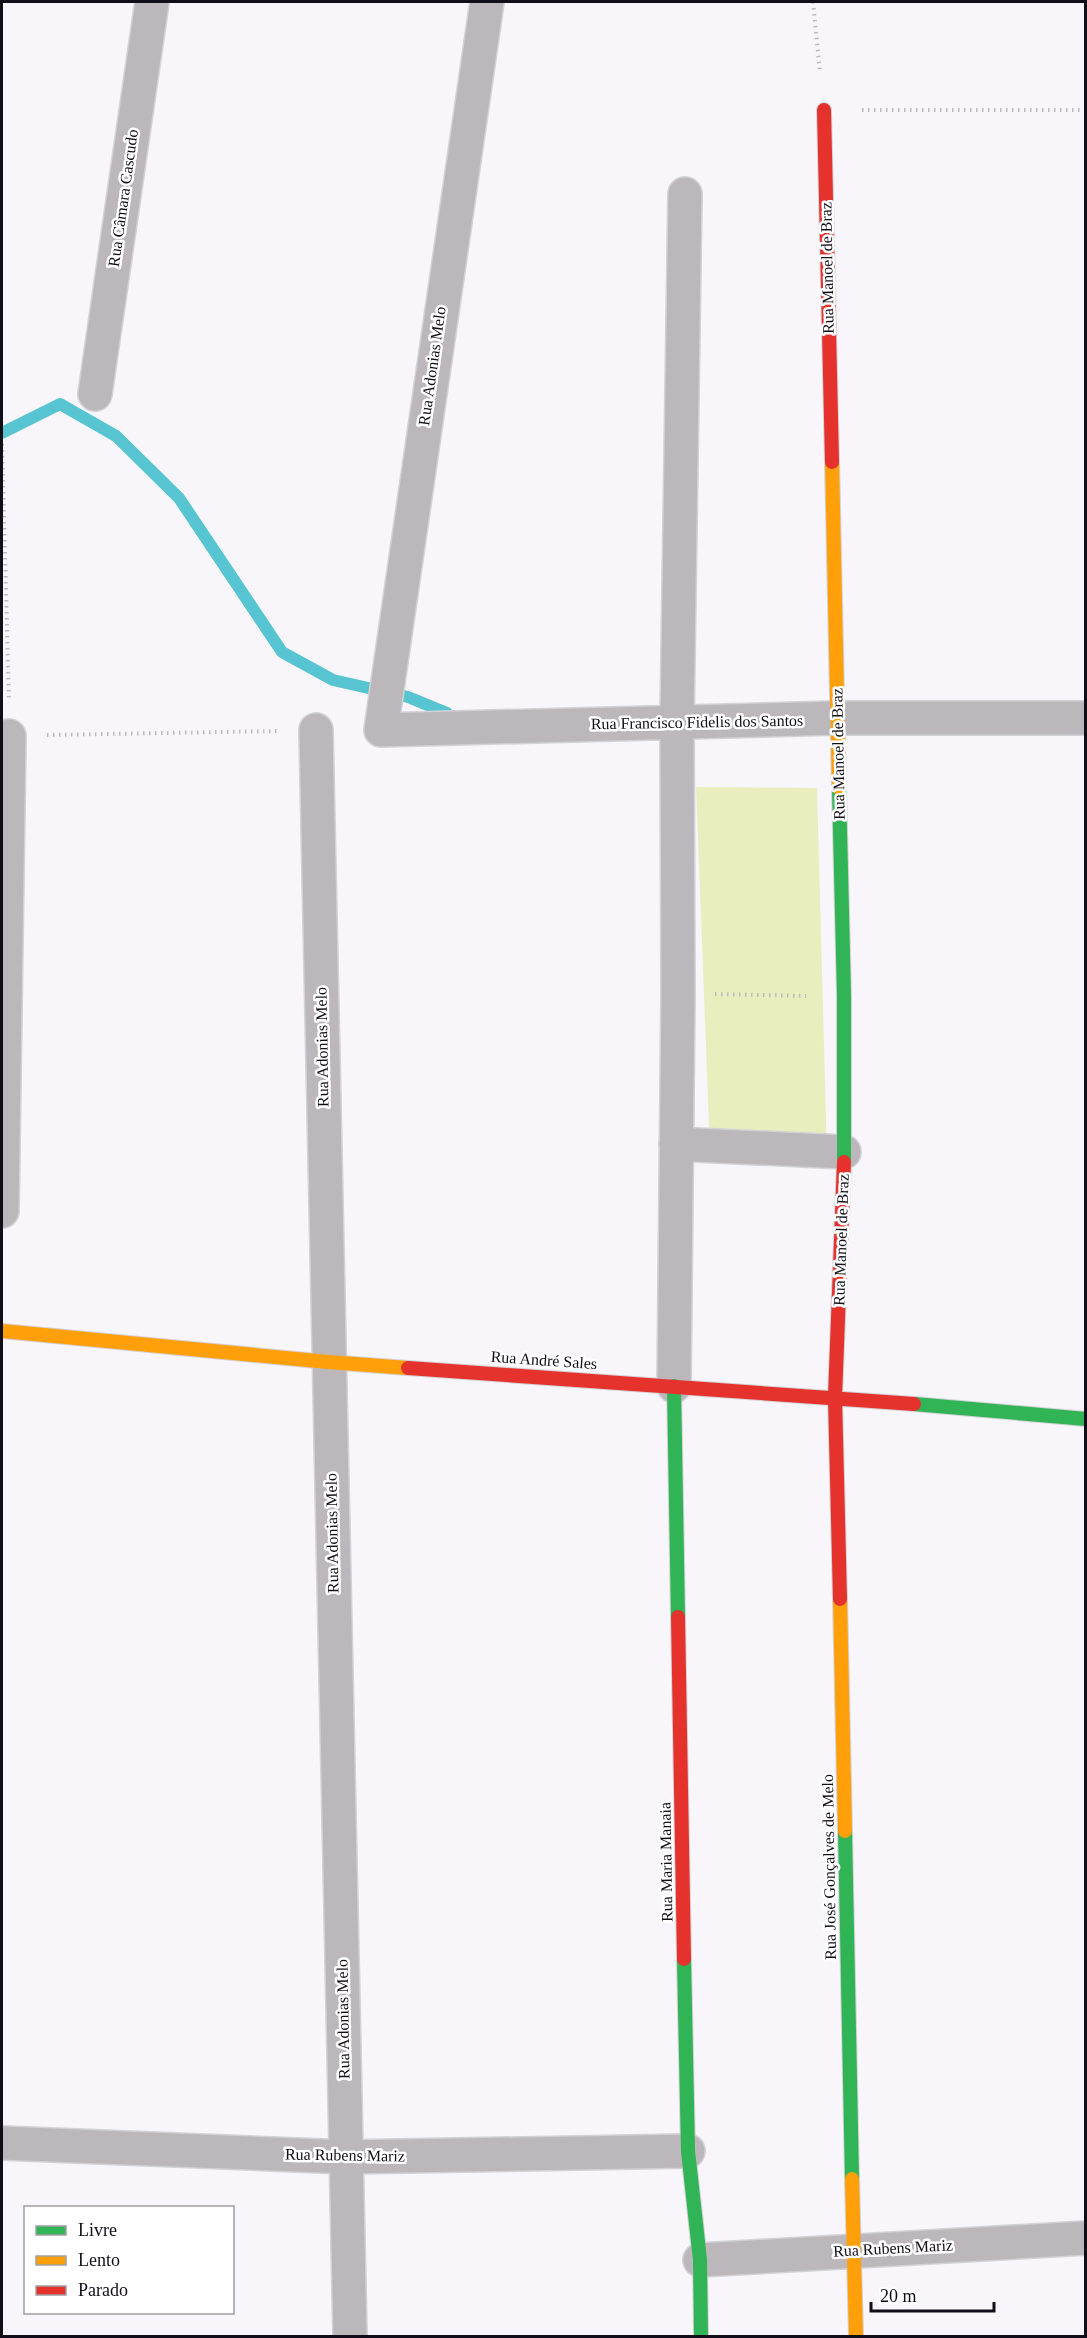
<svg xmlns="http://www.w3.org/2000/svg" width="1087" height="2338" viewBox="0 0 1087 2338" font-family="'Times New Roman',serif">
<rect width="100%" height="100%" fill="#f8f6fb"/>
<path fill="#eaeebe" d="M696,787L817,788L827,1155L710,1151Z"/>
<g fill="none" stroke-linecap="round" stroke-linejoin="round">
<path stroke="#57c5d1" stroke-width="12" d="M2,433L60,404L116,436L179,498L282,652L333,680L408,697L447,713"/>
<defs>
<path id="street" d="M487,2L381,730L837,718H1086
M95,394L152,2
M316,730L350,2336
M676,1144L844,1152
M2,1211L9,736
M674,1386L678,994L677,722L685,194
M2,2143L346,2157L688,2151
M700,2260L1086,2238"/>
<path id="fast" d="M839,788L844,996V1162
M674,1386L678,1617
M914,1404L1086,1419
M845,1831L852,2179
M684,1959L688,2151L700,2260L701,2336"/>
<path id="slow" d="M832,462L839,788
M2,1331L328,1362L408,1368
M840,1599L845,1831
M852,2179L856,2336"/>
<path id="jam" d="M824,110L832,462
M408,1368L914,1404
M840,1599L835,1397L844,1162
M678,1617L684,1959"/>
</defs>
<use href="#street" stroke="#d3d2d6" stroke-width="36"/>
<use href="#fast" stroke="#d3d2d6" stroke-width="16"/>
<use href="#slow" stroke="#d3d2d6" stroke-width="16"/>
<use href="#jam" stroke="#d3d2d6" stroke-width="16"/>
<path stroke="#bcbabd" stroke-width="4" stroke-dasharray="1.5 4.5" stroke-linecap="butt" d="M813,2L820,72
M862,110H1086
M2,444L9,700
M47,735L279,731
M715,994L806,996"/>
<use href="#street" stroke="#bcb7ba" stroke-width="33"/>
<use href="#fast" stroke="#30b455" stroke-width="14"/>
<use href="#slow" stroke="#ff9f0a" stroke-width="14"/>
<use href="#jam" stroke="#e5322d" stroke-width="14"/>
</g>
<g text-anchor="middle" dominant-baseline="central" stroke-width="5" stroke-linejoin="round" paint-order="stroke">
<g font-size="16" fill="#120e19" stroke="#fff">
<text transform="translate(123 198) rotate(-82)">Rua Câmara Cascudo</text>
<text transform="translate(827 268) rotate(-91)">Rua Manoel de Braz</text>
<text transform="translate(432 366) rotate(-82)">Rua Adonias Melo</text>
<text transform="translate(697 722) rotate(-1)">Rua Francisco Fidelis dos Santos</text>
<text transform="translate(838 754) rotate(-91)">Rua Manoel de Braz</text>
<text transform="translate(322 1047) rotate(-91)">Rua Adonias Melo</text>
<text transform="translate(841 1240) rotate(-88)">Rua Manoel de Braz</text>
<text transform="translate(544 1360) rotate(4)">Rua André Sales</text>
<text transform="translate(332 1533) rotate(-91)">Rua Adonias Melo</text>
<text transform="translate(666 1862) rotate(-91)">Rua Maria Manaia</text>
<text transform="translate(829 1867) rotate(-91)">Rua José Gonçalves de Melo</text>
<text transform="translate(343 2019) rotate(-91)">Rua Adonias Melo</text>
<text transform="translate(345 2155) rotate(1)">Rua Rubens Mariz</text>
<text transform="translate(893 2248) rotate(-3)">Rua Rubens Mariz</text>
</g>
</g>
<rect width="1087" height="2338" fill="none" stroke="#120e19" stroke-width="6"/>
<rect x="24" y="2206" width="210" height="108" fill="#ffffff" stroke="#a09fa3" stroke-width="1.5"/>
<rect x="36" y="2226" width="30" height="9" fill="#30b455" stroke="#a09fa3" stroke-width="1.5"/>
<text x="78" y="2236" font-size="18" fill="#120e19">Livre</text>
<rect x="36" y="2256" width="30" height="9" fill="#ff9f0a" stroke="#a09fa3" stroke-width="1.5"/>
<text x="78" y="2266" font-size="18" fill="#120e19">Lento</text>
<rect x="36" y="2286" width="30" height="9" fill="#e5322d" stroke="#a09fa3" stroke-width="1.5"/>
<text x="78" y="2296" font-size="18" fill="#120e19">Parado</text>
<path d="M871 2302v9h123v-9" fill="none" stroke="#120e19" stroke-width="3"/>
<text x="880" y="2302" font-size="18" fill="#120e19" stroke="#ffffff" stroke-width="4.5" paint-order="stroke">20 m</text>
</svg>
